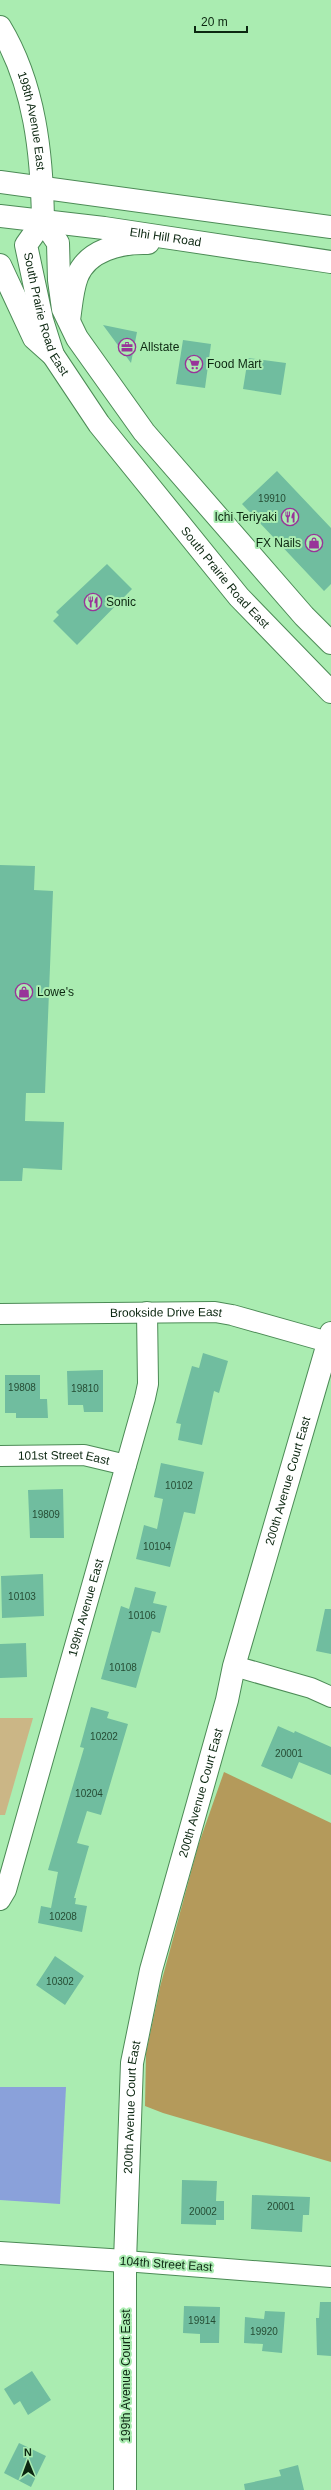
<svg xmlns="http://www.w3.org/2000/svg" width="331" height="2490" viewBox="0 0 331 2490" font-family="Arial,sans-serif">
<rect width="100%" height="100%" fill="#aaecb1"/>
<path fill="#cbb686" d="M0,1718H33L5,1815H0Z"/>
<path fill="#b49a5b" d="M224,1772L331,1823V2162L163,2113L145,2106L146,2053L160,1987L198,1846Z"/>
<path fill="#8aa1da" d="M0,2087H66L60,2204L0,2200Z"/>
<path fill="#70bd9f" d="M103,325L137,332L131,363Z
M183,340L211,344L205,388L176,384Z
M248,358L286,363L281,395L243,389Z
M277,471L331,528V584L324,591L242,504Z
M107,564L132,589L77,645L53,621L59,615L56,612Z
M0,865L35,866L34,890L53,891L45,1093H26L25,1121L64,1122L62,1170L23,1168L22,1181H0Z
M203,1353L228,1361L219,1393L214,1391L202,1445L178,1440L181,1424L176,1423L192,1366L199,1368Z
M103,1370V1412H84L83,1405H68L67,1371Z
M5,1375H40V1399H47L48,1418H16V1413H5Z
M161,1463L204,1472L195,1514L184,1512L170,1567L136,1559L144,1525L157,1529L163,1499L154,1497Z
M63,1489L64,1538H30L28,1490Z
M43,1574L44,1616L2,1618L1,1576Z
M135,1587L156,1592L153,1603L167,1606L160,1633L152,1631L136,1688L101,1679L121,1606L129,1609Z
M325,1609H331V1654L316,1651Z
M26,1643L27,1677L0,1678V1644Z
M91,1707L109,1712L107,1718L128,1724L101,1815L87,1811L77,1843L89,1846L74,1898H76L75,1904L87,1906L82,1932L38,1923L41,1906L51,1908L58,1872L48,1870L84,1748L80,1747Z
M278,1726L294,1733L295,1731L331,1747V1775L299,1762L292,1779L261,1766Z
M55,1956L84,1976L65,2005L36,1985Z
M182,2180L217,2181L216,2201H224V2220H216V2225L181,2224Z
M252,2195L310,2197L309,2215H303L302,2232L251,2229Z
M320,2302H331V2356L317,2355L316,2318H319Z
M184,2306L220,2307L219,2343H200V2334L183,2333Z
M265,2311L285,2312L282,2353L262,2351L263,2344L244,2343L245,2317L264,2319Z
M32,2371L51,2400L28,2415L20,2401L14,2405L4,2389Z
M19,2443L46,2456L31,2487L4,2473Z
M298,2465L304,2490H245L244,2484L281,2476L279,2470Z"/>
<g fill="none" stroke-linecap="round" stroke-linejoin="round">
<defs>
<g id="minor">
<path id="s1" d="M0,1314L215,1312L232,1315L328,1342"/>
<path id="s2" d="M0,1456L84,1455L126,1465"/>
<path d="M234,1666L311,1688L331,1697"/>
<path id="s3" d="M0,1900L6,1890L145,1398L148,1384L147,1312"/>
<path d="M125,2261L331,2277"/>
</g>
<g id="tertiary">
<path id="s4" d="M0,27C35,85 42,154 43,221"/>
<path d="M0,2253L125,2261"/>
</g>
<g id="secondary">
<path id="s5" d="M331,643L304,616L144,432L77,338L63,309L59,280L58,243L43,221L26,245L42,320L53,355L99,424L239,597L331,692"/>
<path id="s6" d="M125,2490V2261L132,2063L151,1970L227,1700L234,1666L331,1333"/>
</g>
<g id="primary">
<path d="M0,182L331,227"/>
<path id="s7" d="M0,216L104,228L331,262"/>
<path d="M0,265L34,338L53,355"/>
<path d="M69,320C71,307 72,290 77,277C87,250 121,242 148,243"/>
</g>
</defs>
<use href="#minor" stroke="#4c8b56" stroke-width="22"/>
<use href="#tertiary" stroke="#4c8b56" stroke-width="24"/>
<use href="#secondary" stroke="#4c8b56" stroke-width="24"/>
<use href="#primary" stroke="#4c8b56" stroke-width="24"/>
<use href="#minor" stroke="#fff" stroke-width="20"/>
<use href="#tertiary" stroke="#fff" stroke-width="22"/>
<use href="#secondary" stroke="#fff" stroke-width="22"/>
<use href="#primary" stroke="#fff" stroke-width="22"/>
</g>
<defs>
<symbol id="office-ring" viewBox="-11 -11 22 22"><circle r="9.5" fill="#aaecb1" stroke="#983499" stroke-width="1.5"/><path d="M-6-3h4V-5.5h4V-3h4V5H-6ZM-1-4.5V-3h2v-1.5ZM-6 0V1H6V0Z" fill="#983499"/></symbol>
<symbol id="supermarket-ring" viewBox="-11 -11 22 22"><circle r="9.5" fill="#aaecb1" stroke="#983499" stroke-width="1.5"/><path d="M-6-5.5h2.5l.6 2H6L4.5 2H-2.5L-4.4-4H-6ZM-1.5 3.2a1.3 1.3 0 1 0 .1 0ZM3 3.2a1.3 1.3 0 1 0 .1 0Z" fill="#983499"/></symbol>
<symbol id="restaurant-ring" viewBox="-11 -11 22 22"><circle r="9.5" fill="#aaecb1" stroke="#983499" stroke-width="1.5"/><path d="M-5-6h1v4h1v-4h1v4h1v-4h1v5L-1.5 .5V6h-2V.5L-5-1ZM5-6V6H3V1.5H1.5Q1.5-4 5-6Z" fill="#983499"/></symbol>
<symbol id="shop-ring" viewBox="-11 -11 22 22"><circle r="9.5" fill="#aaecb1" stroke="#983499" stroke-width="1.5"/><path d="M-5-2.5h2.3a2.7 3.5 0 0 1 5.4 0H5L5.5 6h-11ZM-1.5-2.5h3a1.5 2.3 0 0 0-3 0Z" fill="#983499"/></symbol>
</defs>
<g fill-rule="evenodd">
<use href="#office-ring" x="117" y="337" width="20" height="20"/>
<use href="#supermarket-ring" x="184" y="354" width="20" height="20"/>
<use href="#restaurant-ring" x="280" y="507" width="20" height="20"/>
<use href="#shop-ring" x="304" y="533" width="20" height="20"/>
<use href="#restaurant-ring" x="83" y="592" width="20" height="20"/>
<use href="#shop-ring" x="14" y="982" width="20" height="20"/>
</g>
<g text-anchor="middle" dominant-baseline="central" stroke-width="4" stroke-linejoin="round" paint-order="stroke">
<g font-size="10" fill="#254c34">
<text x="272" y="498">19910</text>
<text x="22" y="1387">19808</text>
<text x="85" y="1388">19810</text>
<text x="179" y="1485">10102</text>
<text x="46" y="1514">19809</text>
<text x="157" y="1546">10104</text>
<text x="22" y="1596">10103</text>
<text x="142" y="1615">10106</text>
<text x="123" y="1667">10108</text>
<text x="104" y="1736">10202</text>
<text x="289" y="1753">20001</text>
<text x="89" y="1793">10204</text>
<text x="63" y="1916">10208</text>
<text x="60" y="1981">10302</text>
<text x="281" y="2206">20001</text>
<text x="203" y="2211">20002</text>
<text x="202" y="2320">19914</text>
<text x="264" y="2331">19920</text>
</g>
<g font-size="12" fill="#0c2711" stroke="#aaecb1">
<text stroke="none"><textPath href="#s4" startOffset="100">198th Avenue East</textPath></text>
<text stroke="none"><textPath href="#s7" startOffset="167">Elhi Hill Road</textPath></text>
<text stroke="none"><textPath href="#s5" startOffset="624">South Prairie Road East</textPath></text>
<text stroke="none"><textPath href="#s5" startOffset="947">South Prairie Road East</textPath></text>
<text stroke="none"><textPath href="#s1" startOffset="166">Brookside Drive East</textPath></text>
<text stroke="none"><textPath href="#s2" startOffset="64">101st Street East</textPath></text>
<text stroke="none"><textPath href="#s6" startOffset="1030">200th Avenue Court East</textPath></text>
<text stroke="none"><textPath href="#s3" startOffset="305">199th Avenue East</textPath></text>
<text stroke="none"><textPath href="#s6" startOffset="706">200th Avenue Court East</textPath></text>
<text stroke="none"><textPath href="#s6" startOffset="383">200th Avenue Court East</textPath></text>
<text transform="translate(166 2264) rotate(4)">104th Street East</text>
<text transform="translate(126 2376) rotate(-90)">199th Avenue Court East</text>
</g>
<g font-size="12" fill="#0c2711" stroke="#aaecb1" text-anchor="start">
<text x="140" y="347">Allstate</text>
<text x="207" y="364">Food Mart</text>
<text x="277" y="517" text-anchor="end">Ichi Teriyaki</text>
<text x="301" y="543" text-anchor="end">FX Nails</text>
<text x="106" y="602">Sonic</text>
<text x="37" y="992">Lowe's</text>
</g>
</g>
<g transform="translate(28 2462) rotate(359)" stroke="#aaecb1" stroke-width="3" paint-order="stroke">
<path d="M0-3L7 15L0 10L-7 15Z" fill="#0c2711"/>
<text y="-6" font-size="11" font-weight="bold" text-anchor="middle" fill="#0c2711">N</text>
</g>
<path d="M195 26v6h52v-6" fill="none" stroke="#0c2711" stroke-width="2"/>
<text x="201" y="26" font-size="12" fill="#0c2711" stroke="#aaecb1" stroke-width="3" paint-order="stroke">20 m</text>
</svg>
